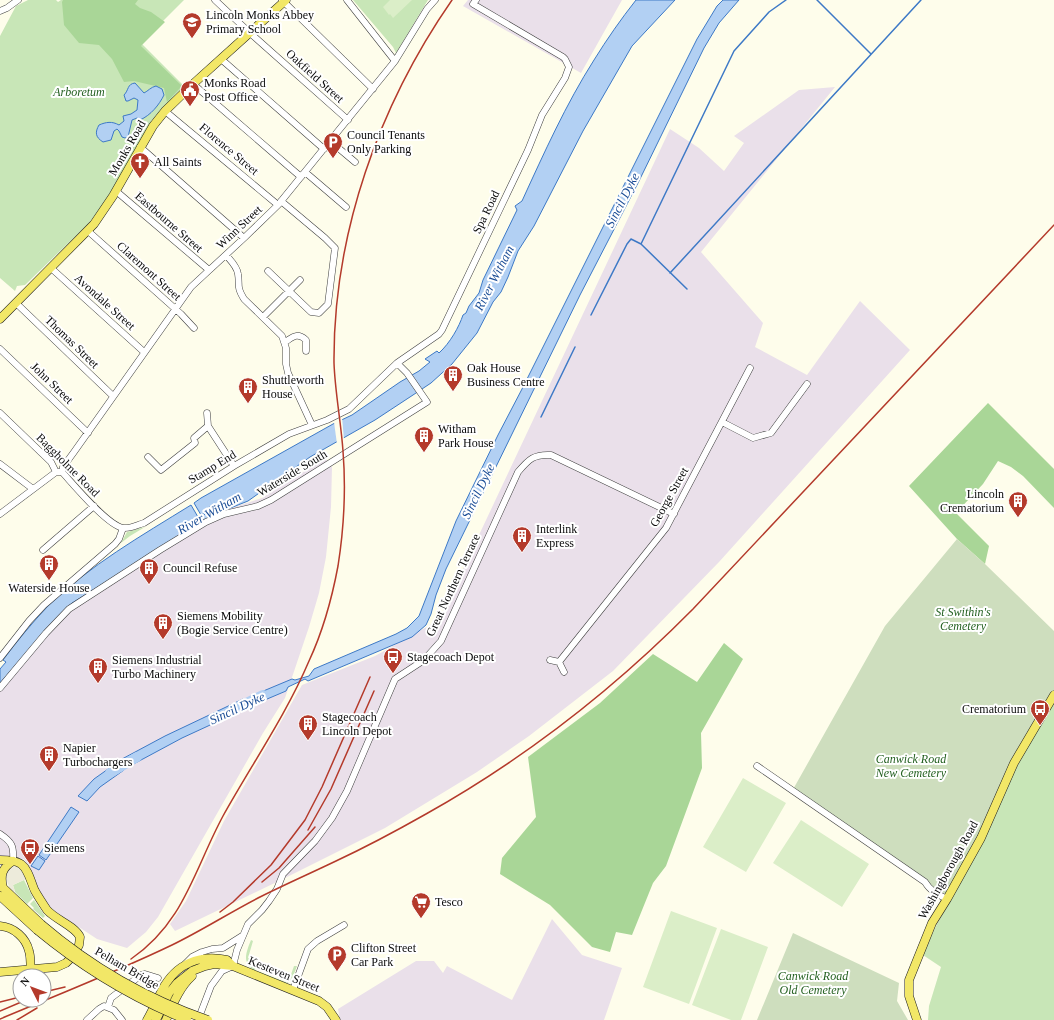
<svg xmlns="http://www.w3.org/2000/svg" width="1054" height="1020" viewBox="0 0 1054 1020" font-family="'Times New Roman',serif">
<rect width="100%" height="100%" fill="#fefdeb"/>
<path fill="#eae0ea" d="M468,0H622L581,73L463,6Z
M835,87L701,252L763,323L755,347L807,375L860,301L910,350L719,562L613,671L529,736L477,772L385,828L285,878L175,931L170,924L186,901L224,821L302,685L375,656L439,620L670,129L699,148L724,171L744,143L734,136L799,90Z
M325,458L332,467L331,507L326,557L319,593L309,627L285,698L263,733L158,917L146,932L127,948L97,939L50,908L37,886L24,859H0V683L62,612L72,603L216,513L262,498Z
M552,919L582,955L622,968L604,1020H340L338,1009L416,961H434L443,973L447,966L512,1000Z"/>
<path fill="#c8e6b7" d="M28,0H56L58,2L61,0H184L143,41L125,27L184,86L152,120L106,202L87,225L25,285L17,286L15,291L0,278V36L16,6Z
M353,0H428L396,53L393,47Z
M145,527L130,536L121,543L127,532Z
M1054,702V1020H928L929,1006L941,967L923,955L936,926L986,835L1021,757Z
M24,880L33,898L27,904L15,892L13,885Z
M34,900L45,916L43,918L33,909L34,908L30,904Z
M251,940L253,941L248,958L252,960L251,964L256,966L255,970L288,983L294,966H297C294,973 293,983 284,983C273,979 246,972 246,958C246,952 249,945 251,940Z"/>
<path fill="#a9d697" d="M63,0H138L135,4L140,8L151,12L165,22L141,46L182,86L167,102L164,88L134,81L124,82L112,59L99,45L79,43L64,25L62,2Z
M988,403L1054,469V508L1023,476L1011,467L998,461L983,484L956,513L989,546L985,564L957,539L909,486Z
M724,643L743,659L701,733L702,768L666,866L653,883L632,935L616,932L610,952L592,947L550,905L500,874L502,858L536,817L528,757L600,703L653,654L697,682Z"/>
<path fill="#cedebe" d="M957,539L985,564L1054,631V695L977,841L946,894L923,884L791,793L885,626Z
M793,933L899,983L897,1001L908,1020H757Z"/>
<path fill="#dbeec8" d="M390,0H412L393,18L390,14L389,15L383,7Z
M743,778L786,803L746,872L703,847Z
M801,820L869,864L842,907L773,863Z
M671,911L717,928L689,1004L643,987Z
M721,929L768,947L741,1020H731L692,1005Z"/>
<path fill="#edebdb" d="M15,866L21,870L26,879L13,885L15,891L11,892L6,878L5,874L10,868Z"/>
<path fill="#b2d0f3" stroke="#3d79c6" d="M636,0H675L632,46L583,131L534,226L518,251L508,277L501,292L493,302L477,333L452,364L431,383L413,395L375,420L310,457L248,501L213,515L211,513V511L216,507L211,506L209,507V510L201,515L194,503L201,498L333,424L352,415L400,382L419,371L430,362L425,359L437,351L439,353C450,343 459,327 463,315L466,313L469,306L479,293L483,280L517,210L515,206L522,201C544,153 566,104 594,60C607,39 621,19 636,0Z
M723,0H739L719,23L704,48L638,183L580,295L446,569L436,595L431,614L426,625L412,637L308,681L305,679L288,687L286,691L253,705L249,697L292,679L295,680L309,676L314,669L396,634L407,628L419,616L456,521L498,435L522,389L697,39L717,6Z
M135,83L144,93C148,91 151,87 156,86L162,89L164,95C159,105 151,115 140,120L137,118L132,120L128,137L125,138L122,137L119,131L117,129L114,131L111,140L103,142C95,137 95,132 99,125C106,122 112,121 119,125L124,121L123,116L131,114L137,110L138,100L134,98L128,101H126L124,95C129,90 127,84 135,83Z
M191,505L198,517L185,525L190,523L193,528L72,603L62,612L0,683V669L6,662L3,660C17,641 32,623 48,606C90,565 141,536 191,505Z
M210,511V513L213,515L193,527L191,523Z
M243,699L247,708L182,738L128,767L122,759L165,736Z
M118,762L124,770L100,787L87,801L78,796L94,779Z
M71,807L79,812L46,860L39,855Z
M38,856L45,861L39,870L31,866Z"/>
<path fill="#fefdeb" d="M342,417L344,440L337,444L334,422Z"/>
<g fill="none" stroke-linecap="round" stroke-linejoin="round">
<path stroke="#3d79c6" stroke-width="1.5" d="M817,0L871,54
M641,244L734,51L769,12L786,0
M670,273L921,0
M591,315L627,244L631,239L641,244L687,289
M541,417L575,347"/>
<path stroke="#b2d0f3" stroke-width="10" d="M234,709L263,695
M110,773L137,757"/>
<defs>
<path id="minor" d="M215,0L250,33L348,120
M282,0L373,89
M347,0L395,61
M0,11L7,8L18,0
M221,59L324,149
M193,84L301,177
M165,111L278,205
M330,141L355,162
M140,147L244,238
M305,172L346,207
M116,191L209,270
M88,231L181,314L194,328
M226,255C230,260 237,266 238,274C240,286 236,286 244,299L282,336L286,348V364L288,373L312,425
M51,268L144,352
M268,271L311,312L319,313L328,304L335,248L325,238L281,201
M16,303L113,396
M263,317L300,280
M285,342C293,337 297,332 306,340V351
M0,349L88,433
M0,413L51,462L56,472
M207,413L208,426L234,466
M722,422L753,438L771,433L807,384
M148,457L161,470L195,443L194,438L208,426
M0,464L33,489
M56,472H62C74,485 107,525 123,528C130,529 137,525 144,523L234,466L289,434L327,420L349,409L397,363L439,334L442,330L528,150L542,115L565,78L569,67L565,59L563,57L473,4L476,0
M62,472L63,467L74,452L191,287L244,238L278,205L395,61L427,9L435,0
M0,514L56,472
M43,550L94,506
M0,658L29,621L44,605L115,544L119,539L123,528
M550,660L559,662L666,528L750,368
M559,662L564,672
M0,688L46,633L69,609L160,550L206,522L224,514L258,506L271,500L427,402L407,373L397,363
M757,766L925,882C930,891 939,895 947,899
M0,834C12,842 14,846 13,861
M186,963L192,957L202,952L212,949L223,948L242,936
M293,990L308,949L317,941L344,925
M108,1007L111,998L141,975L145,974L158,978
M87,1020L99,1009L104,1006L114,1010L122,1020
M198,1020L211,986L222,971L233,966L237,950L248,924L262,910L269,901L277,889L283,874L315,841L332,818L347,791L395,679L424,660L441,641L518,472C529,459 534,454 551,455L674,514"/>
<path id="major" d="M0,319L94,224L113,196L153,126L165,111L193,84L286,0
M0,860C7,860 15,860 21,864C29,870 31,883 35,891C39,898 43,904 47,910C56,920 75,926 80,937L79,945L73,956L66,963L57,967L0,972
M0,885L41,924
M3,888C0,875 2,868 13,861
M0,896L37,930
M0,926C14,927 26,938 29,951C31,957 30,964 31,970
M147,1020C153,1010 157,1000 162,990C176,964 199,954 227,960L233,966
M156,1020L169,993L177,983L192,971L205,966L214,964L233,966L319,1001L327,1007L336,1020
M166,1020C173,1004 179,988 192,976
M917,1020L909,996V980L932,923L947,899L981,838L1014,763L1054,695"/>
</defs>
<use href="#minor" stroke="#3e3e3e" stroke-width="7"/>
<use href="#major" stroke="#1c1c1c" stroke-width="9"/>
<use href="#minor" stroke="#fff" stroke-width="6"/>
<use href="#major" stroke="#f2e767" stroke-width="8"/>
<path stroke="#b43a2b" stroke-width="1.5" d="M308,830L331,789L374,691
M262,882L279,868L315,827
M220,912L233,902L271,865L305,820L322,787L370,677
M131,959C184,923 194,870 223,816C252,764 286,715 309,661C323,631 332,598 338,566C344,528 346,489 343,451C341,422 335,392 334,363C333,234 379,105 452,0
M44,992L65,987
M0,1002L20,997
M0,1011L26,1000
M0,1019C57,995 116,972 172,945C203,930 232,911 262,896C286,884 311,873 336,861C366,847 396,831 426,814C524,759 614,689 693,609L1054,225
M17,1020L37,1008"/>
<defs>
<path id="major-bridge" d="M41,924C90,966 147,999 208,1020
M37,930C83,968 132,998 187,1020"/>
</defs>
<use href="#major-bridge" stroke="#1c1c1c" stroke-width="9" stroke-linecap="butt"/>
<use href="#major-bridge" stroke="#f2e767" stroke-width="8"/>
</g>
<defs>
<symbol id="school-pin" viewBox="-11 -11 22 30"><path d="M0 17L-7.5 6A9.5 9.5 0 1 1 7.5 6Z" fill="#b43a2b" stroke="#fff"/><path d="M0-5L7-2L0 1L-7-2ZM-4 1L0 2.5L4 1V4Q0 6-4 4Z" fill="#fff"/></symbol>
<symbol id="civic-pin" viewBox="-11 -11 22 30"><path d="M0 17L-7.5 6A9.5 9.5 0 1 1 7.5 6Z" fill="#b43a2b" stroke="#fff"/><path d="M-.6-6.5H3V-4.5H.6V-3L4-1V1h2V6H-6V1h2V-1L-.6-3ZM-1.2 2.5V6h2.4V2.5Z" fill="#fff"/></symbol>
<symbol id="parking-pin" viewBox="-11 -11 22 30"><path d="M0 17L-7.5 6A9.5 9.5 0 1 1 7.5 6Z" fill="#b43a2b" stroke="#fff"/><path d="M-3.5-5.5H1a3.5 3.5 0 0 1 0 7H-1V5.5H-3.5ZM-1-3.4V-.6H.8a1.4 1.4 0 0 0 0-2.8Z" fill="#fff"/></symbol>
<symbol id="church-pin" viewBox="-11 -11 22 30"><path d="M0 17L-7.5 6A9.5 9.5 0 1 1 7.5 6Z" fill="#b43a2b" stroke="#fff"/><path d="M-1.2-6h2.4v3.5h3.3v2.4h-3.3V6h-2.4V-.1h-3.3v-2.4h3.3Z" fill="#fff"/></symbol>
<symbol id="building-pin" viewBox="-11 -11 22 30"><path d="M0 17L-7.5 6A9.5 9.5 0 1 1 7.5 6Z" fill="#b43a2b" stroke="#fff"/><path d="M-4-6H4V6H1V3H-1V6H-4ZM-2.5-4.3h1.7v1.8h-1.7ZM.8-4.3h1.7v1.8H.8ZM-2.5-1h1.7V.8h-1.7ZM.8-1h1.7V.8H.8Z" fill="#fff"/></symbol>
<symbol id="bus-pin" viewBox="-11 -11 22 30"><path d="M0 17L-7.5 6A9.5 9.5 0 1 1 7.5 6Z" fill="#b43a2b" stroke="#fff"/><path d="M-5-6H5V4H4V6H2V4H-2V6H-4V4H-5ZM-3.5-4V0h7V-4ZM-3.5 1.2v1.5H-2V1.2ZM2 1.2v1.5H3.5V1.2Z" fill="#fff"/></symbol>
<symbol id="supermarket-pin" viewBox="-11 -11 22 30"><path d="M0 17L-7.5 6A9.5 9.5 0 1 1 7.5 6Z" fill="#b43a2b" stroke="#fff"/><path d="M-6-5.5h2.5l.6 2H6L4.5 2H-2.5L-4.4-4H-6ZM-1.5 3.2a1.3 1.3 0 1 0 .1 0ZM3 3.2a1.3 1.3 0 1 0 .1 0Z" fill="#fff"/></symbol>
</defs>
<g fill-rule="evenodd">
<use href="#school-pin" x="181" y="11" width="22" height="30"/>
<use href="#civic-pin" x="179" y="79" width="22" height="30"/>
<use href="#parking-pin" x="322" y="131" width="22" height="30"/>
<use href="#church-pin" x="129" y="151" width="22" height="30"/>
<use href="#building-pin" x="442" y="364" width="22" height="30"/>
<use href="#building-pin" x="237" y="376" width="22" height="30"/>
<use href="#building-pin" x="413" y="425" width="22" height="30"/>
<use href="#building-pin" x="1007" y="490" width="22" height="30"/>
<use href="#building-pin" x="511" y="525" width="22" height="30"/>
<use href="#building-pin" x="38" y="553" width="22" height="30"/>
<use href="#building-pin" x="138" y="557" width="22" height="30"/>
<use href="#building-pin" x="152" y="612" width="22" height="30"/>
<use href="#bus-pin" x="382" y="646" width="22" height="30"/>
<use href="#building-pin" x="87" y="656" width="22" height="30"/>
<use href="#bus-pin" x="1029" y="698" width="22" height="30"/>
<use href="#building-pin" x="297" y="713" width="22" height="30"/>
<use href="#building-pin" x="38" y="744" width="22" height="30"/>
<use href="#bus-pin" x="19" y="837" width="22" height="30"/>
<use href="#supermarket-pin" x="410" y="891" width="22" height="30"/>
<use href="#parking-pin" x="326" y="944" width="22" height="30"/>
</g>
<g text-anchor="middle" dominant-baseline="central" stroke-width="4" stroke-linejoin="round" paint-order="stroke">
<g font-size="12" fill="#0b0b0b" stroke="#fff" text-anchor="start">
<text x="206" y="15">Lincoln Monks Abbey<tspan x="206" dy="14">Primary School</tspan></text>
<text x="204" y="83">Monks Road<tspan x="204" dy="14">Post Office</tspan></text>
<text x="347" y="135">Council Tenants<tspan x="347" dy="14">Only Parking</tspan></text>
<text x="154" y="162">All Saints</text>
<text x="467" y="368">Oak House<tspan x="467" dy="14">Business Centre</tspan></text>
<text x="262" y="380">Shuttleworth<tspan x="262" dy="14">House</tspan></text>
<text x="438" y="429">Witham<tspan x="438" dy="14">Park House</tspan></text>
<text x="1004" y="494" text-anchor="end">Lincoln<tspan x="1004" dy="14">Crematorium</tspan></text>
<text x="536" y="529">Interlink<tspan x="536" dy="14">Express</tspan></text>
<text x="163" y="568">Council Refuse</text>
<text x="49" y="588" text-anchor="middle">Waterside House</text>
<text x="177" y="616">Siemens Mobility<tspan x="177" dy="14">(Bogie Service Centre)</tspan></text>
<text x="407" y="657">Stagecoach Depot</text>
<text x="112" y="660">Siemens Industrial<tspan x="112" dy="14">Turbo Machinery</tspan></text>
<text x="1026" y="709" text-anchor="end">Crematorium</text>
<text x="322" y="717">Stagecoach<tspan x="322" dy="14">Lincoln Depot</tspan></text>
<text x="63" y="748">Napier<tspan x="63" dy="14">Turbochargers</tspan></text>
<text x="44" y="848">Siemens</text>
<text x="435" y="902">Tesco</text>
<text x="351" y="948">Clifton Street<tspan x="351" dy="14">Car Park</tspan></text>
</g>
<g font-size="12" fill="#0b0b0b" stroke="#fff">
<text transform="translate(315 76) rotate(42)">Oakfield Street</text>
<text transform="translate(127 148) rotate(-60)">Monks Road</text>
<text transform="translate(229 149) rotate(40)">Florence Street</text>
<text transform="translate(486 212) rotate(-64)">Spa Road</text>
<text transform="translate(169 222) rotate(41)">Eastbourne Street</text>
<text transform="translate(239 227) rotate(-43)">Winn Street</text>
<text transform="translate(149 271) rotate(42)">Claremont Street</text>
<text transform="translate(105 302) rotate(42)">Avondale Street</text>
<text transform="translate(72 342) rotate(44)">Thomas Street</text>
<text transform="translate(52 383) rotate(44)">John Street</text>
<text transform="translate(68 465) rotate(45)">Baggholme Road</text>
<text transform="translate(212 467) rotate(-31)">Stamp End</text>
<text transform="translate(292 473) rotate(-31)">Waterside South</text>
<text transform="translate(669 497) rotate(-61)">George Street</text>
<text transform="translate(453 585) rotate(-65)">Great Northern Terrace</text>
<text transform="translate(948 870) rotate(-61)">Washingborough Road</text>
<text transform="translate(127 968) rotate(30)">Pelham Bridge</text>
<text transform="translate(284 974) rotate(22)">Kesteven Street</text>
</g>
<g font-size="12" font-style="italic" fill="#225f1f" stroke="#fff">
<text x="79" y="92">Arboretum</text>
<text x="963" y="612">St Swithin's<tspan x="963" dy="14">Cemetery</tspan></text>
<text x="911" y="759">Canwick Road<tspan x="911" dy="14">New Cemetery</tspan></text>
<text x="813" y="976">Canwick Road<tspan x="813" dy="14">Old Cemetery</tspan></text>
</g>
<g font-size="13" font-style="italic" fill="#1b4d96" stroke="#fff">
<text transform="translate(622 200) rotate(-63)">Sincil Dyke</text>
<text transform="translate(494 278) rotate(-63)">River Witham</text>
<text transform="translate(478 491) rotate(-64)">Sincil Dyke</text>
<text transform="translate(209 513) rotate(-30)">River Witham</text>
<text transform="translate(237 708) rotate(-25)">Sincil Dyke</text>
</g>
</g>
<g transform="translate(32 988) rotate(312)"><circle r="19" fill="#ffffff" stroke="#9d9d9d"/>
<path d="M0-3L7 15L0 10L-7 15Z" fill="#b43a2b"/>
<text y="-6" font-size="11" font-weight="bold" text-anchor="middle" fill="#0b0b0b">N</text>
</g>
</svg>
